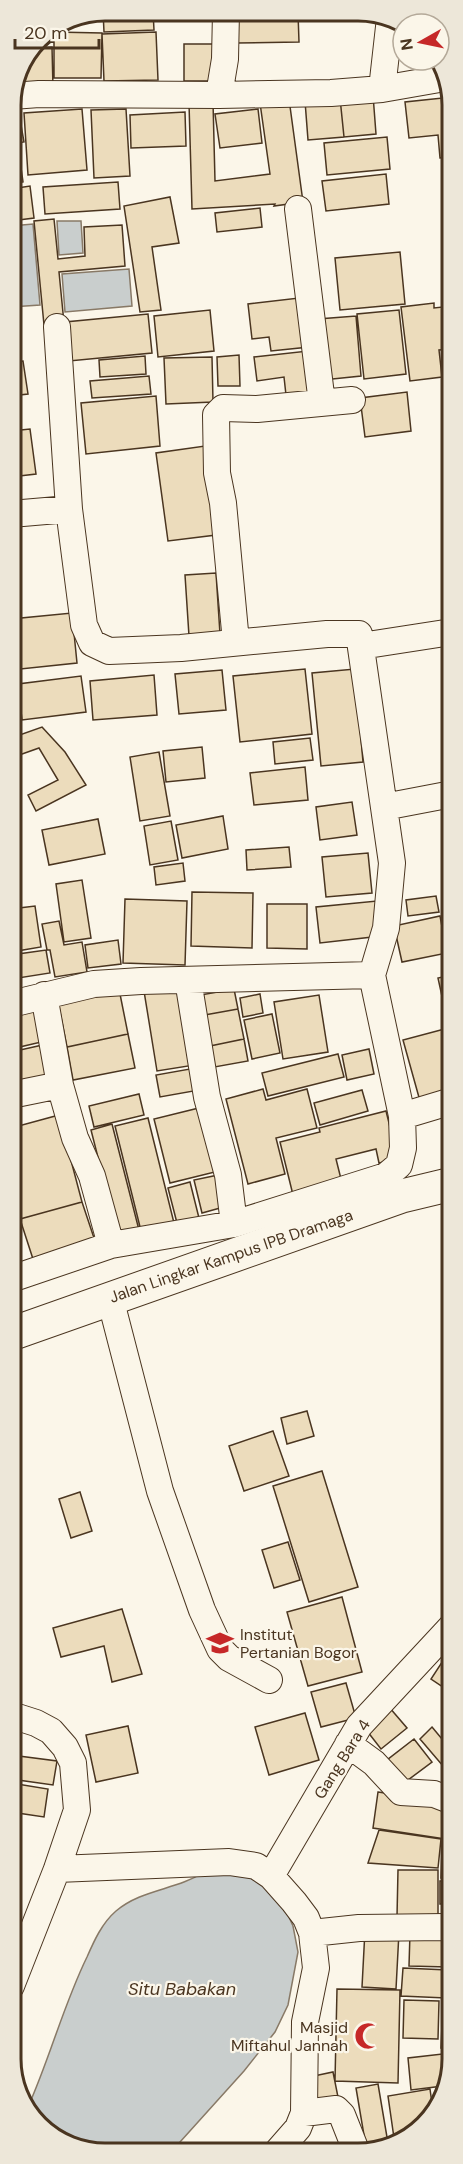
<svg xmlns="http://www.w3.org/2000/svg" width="463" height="2164" viewBox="0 0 463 2164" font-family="'DM Sans',sans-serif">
<rect width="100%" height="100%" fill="#fbf6e9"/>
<path fill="#c9cecd" stroke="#887966" stroke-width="1.5" d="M57,221H81L83,253L59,255Z
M33,224L40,305L11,307V226Z
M129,269L132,306L65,312L62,274Z
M204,1872L245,1873L279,1895L293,1926L298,1952L288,2005L275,2032L244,2071L171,2152H86L34,2121L28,2107C50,2058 63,2006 87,1957C94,1941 102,1923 116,1911C142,1889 177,1890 204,1872Z"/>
<path fill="#ecdcbc" stroke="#4a3520" stroke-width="1.5" d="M105,10L153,11L154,30L104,32L103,11Z
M237,12L298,13L299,42L237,43Z
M52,32L53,42L36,44L38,38Z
M54,32L102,33L101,78H54Z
M156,32L158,80L104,81L102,34Z
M184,44H217V81H184Z
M52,47L53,88L15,89L34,48Z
M373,95L376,134L344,137L340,98Z
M452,97V157L440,158L438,135L409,138L405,102Z
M340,98L344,137L308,140L305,101Z
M289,99L303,202L274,206L275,204L192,209L189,103L213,102L215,181L270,174L260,103Z
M82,109L87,170L28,175L24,113Z
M126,109L130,176L94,178L91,110Z
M258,109L262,143L220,148L215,114Z
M185,112L186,146L131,148L130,115Z
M19,114L24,142L11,144V115Z
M387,137L390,169L327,175L324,143Z
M18,146L23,182L11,184V147Z
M386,174L389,204L326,211L322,181Z
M118,182L120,209L45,214L43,187Z
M30,186L34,218L11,221V189Z
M170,197L179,243L152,247L161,310L140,312L124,206Z
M260,208L262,227L217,232L215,213Z
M54,219L58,259L85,256L84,227L122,225L125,266L59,272L64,323L44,325L34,221Z
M400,252L405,304L340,310L335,258Z
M299,298L309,347L271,351L269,337L252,339L248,304Z
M434,303V308L452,306V349L439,350L442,377L410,381L401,307Z
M210,310L214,351L158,357L154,316Z
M399,310L406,374L364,379L357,314Z
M148,314L152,353L69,361L65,322Z
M356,316L361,376L323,380L318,319Z
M308,351L314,393L286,395L284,377L257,381L254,357Z
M239,355L240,386H218L217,357Z
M145,356L146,374L100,377L99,360Z
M212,357L213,402L166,404L164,358Z
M23,361L28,394L11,396V362Z
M149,376L151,394L92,398L90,381Z
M407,392L411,431L365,437L360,398Z
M156,396L160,446L86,454L81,403Z
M30,429L36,474L11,477V431Z
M205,446L216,535L168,541L156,453Z
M216,573L220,634L189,636L185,575Z
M72,613L77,663L11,670V619Z
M305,669L312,734L240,742L233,676Z
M355,669L363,762L321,766L312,673Z
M222,670L226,710L179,714L175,674Z
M154,675L157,715L93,720L90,681Z
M81,676L86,712L22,720L18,684Z
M42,727L65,752L86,785L36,811L28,795L58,780L39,748L11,758V738Z
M310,738L313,760L275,764L273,742Z
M202,747L205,778L166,782L163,751Z
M159,752L170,816L140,821L130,757Z
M305,767L308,800L254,805L250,773Z
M352,802L357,835L320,840L316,807Z
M223,816L228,849L182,858L176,825Z
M98,819L105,854L49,865L42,830Z
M171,821L178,860L150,865L144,826Z
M289,847L291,867L247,870L246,850Z
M368,853L372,893L326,897L322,857Z
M183,863L185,881L156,885L154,867Z
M82,880L91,938L64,942L56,884Z
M192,892L253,893L252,948L191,946Z
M436,896L439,912L408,916L406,900Z
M125,899L187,901L185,965L123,963Z
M377,901L381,936L320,943L316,907Z
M267,904H307V949L267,948Z
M35,906L41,947L11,952V909Z
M452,912V945H449L443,914Z
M440,916L447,953L402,962L394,926Z
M59,921L64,945L82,942L87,972L55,977L50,950H47L42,924Z
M118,940L121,964L88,968L85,945Z
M46,950L50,973L12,979L11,955Z
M452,975V1023L448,1024L438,978Z
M188,984L201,1064L157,1071L144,991Z
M119,989L128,1034L67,1047L58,1002Z
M234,989L238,1009L199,1016L195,996Z
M260,994L263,1013L243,1017L240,998Z
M319,995L328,1052L283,1059L274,1002Z
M41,1002L50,1040L11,1049V1009Z
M238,1009L244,1039L205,1047L199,1016Z
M272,1014L280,1053L252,1059L244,1020Z
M452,1027V1092L420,1101L403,1040Z
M128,1034L135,1068L73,1080L67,1047Z
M244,1039L248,1061L209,1068L205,1047Z
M47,1044L55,1080L11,1090V1052Z
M369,1049L374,1074L347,1080L342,1055Z
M338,1054L344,1077L268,1096L262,1073Z
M201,1067L205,1089L160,1097L156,1075Z
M263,1089L266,1100L307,1089L317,1128L276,1138L285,1174L248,1184L226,1099Z
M362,1090L368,1111L320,1125L314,1103Z
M139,1094L144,1115L94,1127L89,1106Z
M207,1106L223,1170L170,1183L154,1119Z
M386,1111L398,1159L379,1163L376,1149L336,1159L343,1187L294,1199L280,1142L320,1132L319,1128Z
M59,1115L82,1202L20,1219L11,1185V1128Z
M148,1118L175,1227L142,1235L115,1126Z
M112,1124L140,1234L119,1240L91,1130Z
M223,1174L231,1205L202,1213L194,1180Z
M190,1182L199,1218L177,1223L168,1188Z
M82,1202L95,1241L33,1259L20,1219Z
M307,1411L314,1436L287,1444L281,1418Z
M273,1431L289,1476L244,1491L229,1446Z
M322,1471L358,1587L309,1602L273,1486Z
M80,1492L92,1531L71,1538L59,1499Z
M288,1542L300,1580L274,1588L262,1550Z
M342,1597L362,1672L308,1686L287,1612Z
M122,1609L142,1674L112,1682L104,1646L61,1657L53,1628Z
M448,1653L452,1656V1693L431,1679Z
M346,1683L356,1718L321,1727L311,1692Z
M389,1707L407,1728L381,1749L364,1727Z
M305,1713L319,1760L269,1775L255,1727Z
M128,1726L138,1773L96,1782L86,1735Z
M432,1727L452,1751V1758L443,1766L420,1739Z
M414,1739L432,1762L404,1783L387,1760Z
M11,1755L57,1761L53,1785L11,1779Z
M11,1783L48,1789L44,1817L11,1812Z
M378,1792L452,1803V1840L373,1828Z
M379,1830L441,1839L438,1868L368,1863Z
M442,1851H452V1878H441Z
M398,1870H438V1918L397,1917Z
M440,1881H452V1904H440Z
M365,1930L399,1932L396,1989L362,1987Z
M410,1933H448V1967L409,1966Z
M403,1968L448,1970L446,1998L401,1996Z
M337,1989L400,1990L398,2083L335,2081Z
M404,2000L439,2001L438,2039L403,2038Z
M443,2003L452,2004V2049L441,2048Z
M451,2053L452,2065L443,2086L411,2090L408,2058Z
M333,2072L338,2097L318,2107L309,2077Z
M378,2084L388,2143L367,2153L356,2088Z
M430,2089L433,2111L429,2121L394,2138L388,2096Z
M315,2143L321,2153L297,2152Z"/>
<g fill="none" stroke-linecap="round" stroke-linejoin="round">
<defs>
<path id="street" d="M382,89L390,18
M219,95L225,59L226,12
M12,96L39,94L219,95L331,93L382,89L445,78
M298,209L322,403
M11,514L69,509
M236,642L223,503L217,473L216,415L223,408L257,409L352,400
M361,646L445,633
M384,807L452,794
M188,980L207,1097L228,1175L234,1224
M44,995L60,1085L75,1138L92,1176L111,1245
M11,1004L94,984L141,981L372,975
M11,1095L60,1085
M402,1116L452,1101
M11,1279L111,1245L234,1224L386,1176L399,1165L403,1148L402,1116L372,975L386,928L392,863L359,634H327L181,648L109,651L92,643L84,625L69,509L57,327
M110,1298L160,1491L202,1610L220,1649L229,1658L269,1680
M11,1715L36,1723L51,1731L65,1747L73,1763L77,1810L57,1869L11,1986
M348,1744L374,1763L401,1792L434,1794L452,1801
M57,1869L229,1862L256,1866L271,1876L294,1902L306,1918L312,1933L316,1968L305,2022L304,2113L298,2128L277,2152
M271,1876L359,1726L452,1626
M312,1933L359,1928L446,1927L452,1931
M304,2113L336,2109L342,2115L357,2153"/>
<path id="secondary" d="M11,1334L402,1196L452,1184"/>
</defs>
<use href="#street" stroke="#4a3520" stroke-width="28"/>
<use href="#secondary" stroke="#4a3520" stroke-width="35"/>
<use href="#street" stroke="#fbf6e9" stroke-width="26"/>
<use href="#secondary" stroke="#fbf6e9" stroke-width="33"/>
</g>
<defs>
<symbol id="university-bare" viewBox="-9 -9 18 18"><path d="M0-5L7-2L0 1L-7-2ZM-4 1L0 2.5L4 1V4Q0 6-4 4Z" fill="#c62828" stroke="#fbf6e9" stroke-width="2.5" paint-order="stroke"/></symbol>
<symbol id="mosque-bare" viewBox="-9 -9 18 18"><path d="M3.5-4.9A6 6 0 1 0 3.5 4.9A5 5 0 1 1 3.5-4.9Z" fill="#c62828" stroke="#fbf6e9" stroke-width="2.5" paint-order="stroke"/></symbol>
</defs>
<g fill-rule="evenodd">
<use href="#university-bare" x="201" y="1624" width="38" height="38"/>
<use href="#mosque-bare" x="349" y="2017" width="38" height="38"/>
</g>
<g text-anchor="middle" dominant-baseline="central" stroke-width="4.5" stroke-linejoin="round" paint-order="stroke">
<g font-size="16" fill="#4a3520" stroke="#fbf6e9">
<text transform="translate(231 1256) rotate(-19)">Jalan Lingkar Kampus IPB Dramaga</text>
<text transform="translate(342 1759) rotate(-58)">Gang Bara 4</text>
</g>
<g font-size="16" fill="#4a3520" stroke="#fbf6e9" text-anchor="start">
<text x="240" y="1634">Institut<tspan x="240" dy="18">Pertanian Bogor</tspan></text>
<text x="348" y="2027" text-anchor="end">Masjid<tspan x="348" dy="18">Miftahul Jannah</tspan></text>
</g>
<g font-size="18" font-style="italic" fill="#4a3520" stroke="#fbf6e9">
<text x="182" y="1989">Situ Babakan</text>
</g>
</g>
<path d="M0 0H463V2164H0ZM105 21H358A84 84 0 0 1 442 105V2059A84 84 0 0 1 358 2143H105A84 84 0 0 1 21 2059V105A84 84 0 0 1 105 21Z" fill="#ede7d9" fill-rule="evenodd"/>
<path fill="none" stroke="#4a3520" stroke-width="3" d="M105 21H358A84 84 0 0 1 442 105V2059A84 84 0 0 1 358 2143H105A84 84 0 0 1 21 2059V105A84 84 0 0 1 105 21Z"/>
<g transform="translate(421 42) rotate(261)"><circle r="28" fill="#fbf6e9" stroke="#b4a999" stroke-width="1.5"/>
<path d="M0-4.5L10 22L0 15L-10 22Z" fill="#c62828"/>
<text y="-9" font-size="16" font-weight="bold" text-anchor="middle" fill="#4a3520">N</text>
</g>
<path d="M15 39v9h84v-9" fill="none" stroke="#4a3520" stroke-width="3"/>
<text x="24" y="39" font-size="18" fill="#4a3520" stroke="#fbf6e9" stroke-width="4.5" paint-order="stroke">20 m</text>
</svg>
